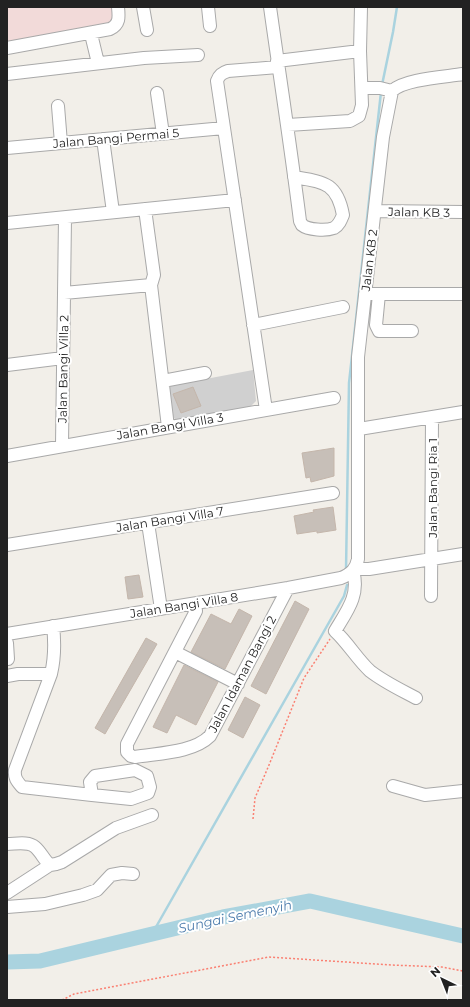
<svg xmlns="http://www.w3.org/2000/svg" width="470" height="1007" viewBox="0 0 470 1007" font-family="Montserrat,sans-serif">
<rect width="100%" height="100%" fill="#f2efe9"/>
<path fill="#f2dad9" d="M7,7H114V23L7,45Z"/>
<path fill="#d0d0d0" d="M253,370L256,401L249,408L176,420L173,417L169,386Z"/>
<g fill="none" stroke-linecap="round" stroke-linejoin="round">
<path stroke="#aad3df" stroke-width="2.5" d="M382,85L393,32L397,7
M346,571L349,383L381,92
M152,934L344,596L347,585"/>
<path stroke="#aad3df" stroke-width="15" d="M7,962L40,961L223,917L310,901L463,936"/>
</g>
<path fill="#c7bfb8" stroke="#c4b6ab" d="M193,387L201,406L181,413L173,394Z
M334,448V476L311,482L310,477L306,478L302,453Z
M333,507L336,530L317,533V531L297,534L294,516L314,512L313,510Z
M139,575L143,597L128,599L125,577Z
M295,601L309,609L266,694L251,686Z
M239,609L252,616L225,669L191,652L211,614L231,624Z
M146,638L157,644L105,734L95,728Z
M184,665L218,682L196,725L176,715L167,733L153,727Z
M245,697L260,705L243,738L228,730Z"/>
<g fill="none" stroke-linecap="round" stroke-linejoin="round">
<defs>
<path id="minor" d="M143,7L147,30
M208,7L210,26
M270,7C280,78 291,149 300,221L302,225C308,230 326,231 334,228C339,225 341,220 343,215C337,182 323,182 294,177
M91,34L98,63
M7,48L110,29C120,24 119,17 118,7
M277,61L360,51
M7,74L144,58L198,55
M362,88H380L392,91C404,79 445,77 463,74
M157,93L163,134
M58,106L61,143
M288,125L350,121L359,116L362,105L360,51L361,7
M103,139L113,212
M7,148L224,128
M145,209L154,275L151,285L168,427
M375,211L463,212
M7,223L235,200
M64,293L151,285
M365,294H463
M379,294L376,325L379,331H412
M253,325L343,307
M7,365L63,358
M163,381L205,373
M266,410L217,81C219,75 222,73 228,71L278,67
M359,429L463,412
M62,445L65,218
M7,456L334,398
M148,523L161,609
M7,545L333,493
M357,566L362,569H369L463,554
M353,571C360,595 347,611 335,631C348,643 357,659 370,671C384,682 401,690 416,698
M431,596L432,417
M195,604L196,611L127,744V752L131,756L135,757C158,753 193,753 210,736L288,588
M53,626C55,643 55,657 51,674L15,770C14,778 17,781 22,787L92,795
M7,634L288,588L341,578C351,574 356,569 358,559V357L383,137L392,91
M7,643L8,659
M175,652L238,684
M7,676L18,674H51
M135,770L147,776L150,787L148,793L131,799L92,795L90,782L95,776Z
M393,786L425,795L463,791
M7,844C16,844 28,841 35,847C41,852 44,860 50,865
M7,893L50,865L56,864L62,862L116,828L152,815
M7,907L45,904L83,895L97,890L111,875L122,873L133,874"/>
</defs>
<use href="#minor" stroke="#a9a9a9" stroke-width="14"/>
<path stroke="#fa8072" stroke-width="1.5" stroke-dasharray="2 2" stroke-linecap="butt" d="M253,819L255,798L269,765L304,678L330,639
M62,1000L74,994L269,957L391,965L442,967L463,971"/>
<use href="#minor" stroke="#fff" stroke-width="12"/>
</g>
<g text-anchor="middle" dominant-baseline="central" stroke-width="4" stroke-linejoin="round" paint-order="stroke">
<g font-size="12" fill="#222" stroke="#fff">
<text transform="translate(116 138) rotate(-5)">Jalan Bangi Permai 5</text>
<text transform="translate(419 212) rotate(1)">Jalan KB 3</text>
<text transform="translate(369 260) rotate(-83)">Jalan KB 2</text>
<text transform="translate(63 369) rotate(-89)">Jalan Bangi Villa 2</text>
<text transform="translate(170 426) rotate(-10)">Jalan Bangi Villa 3</text>
<text transform="translate(432 488) rotate(-90)">Jalan Bangi Ria 1</text>
<text transform="translate(170 519) rotate(-9)">Jalan Bangi Villa 7</text>
<text transform="translate(184 605) rotate(-9)">Jalan Bangi Villa 8</text>
<text transform="translate(242 674) rotate(-62)">Jalan Idaman Bangi 2</text>
</g>
<g font-size="13" font-style="italic" fill="#4a7aab" stroke="#fff">
<text transform="translate(235 916) rotate(-12)">Sungai Semenyih</text>
</g>
</g>
<rect width="470" height="1007" fill="none" stroke="#222222" stroke-width="16"/>
<g transform="translate(442 979) rotate(317)" stroke="#ffffff" stroke-width="3" paint-order="stroke">
<path d="M0-3L7 15L0 10L-7 15Z" fill="#222222"/>
<text y="-6" font-size="11" font-weight="bold" text-anchor="middle" fill="#222222">N</text>
</g>
</svg>
